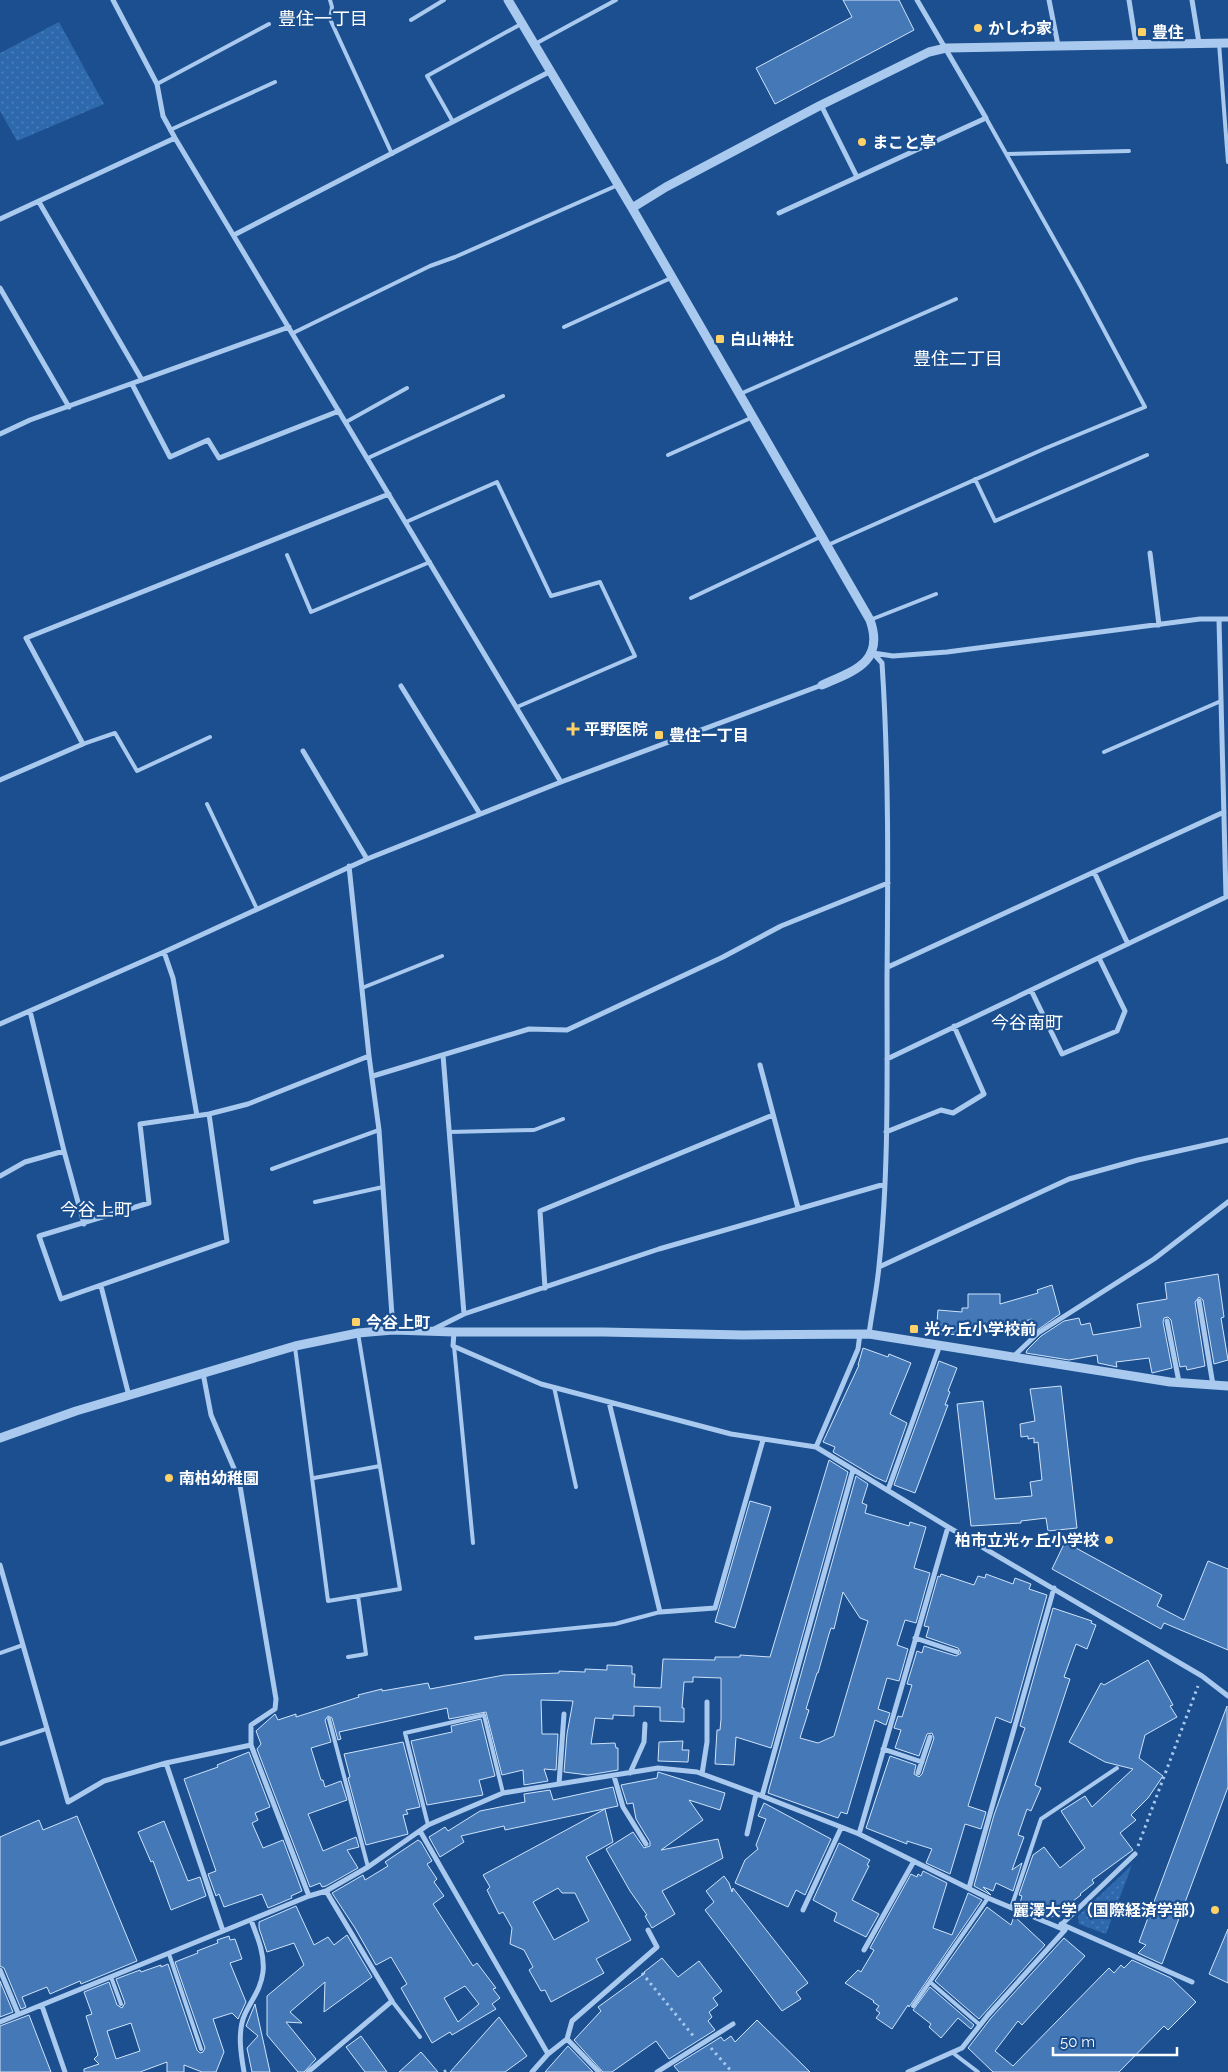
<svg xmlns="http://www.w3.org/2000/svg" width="1228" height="2072" viewBox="0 0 1228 2072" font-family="Raleway,'Noto Sans JP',sans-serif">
<defs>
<pattern id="park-dots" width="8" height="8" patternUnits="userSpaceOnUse" patternTransform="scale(1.25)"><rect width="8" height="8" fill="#2e69ad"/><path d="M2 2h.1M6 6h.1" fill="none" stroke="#4d80b9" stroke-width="1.8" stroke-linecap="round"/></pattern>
</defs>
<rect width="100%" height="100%" fill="#1b4f8f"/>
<path fill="url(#park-dots)" d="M59,22L104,104L17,141L0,111V53Z
M1132,1865L1106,1934L1079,1924L1078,1916Z"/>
<path fill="#4478b7" stroke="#cfe3fa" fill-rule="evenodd" d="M843,0H899L914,30L775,104L756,68L852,17Z
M1218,1274L1224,1317L1221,1318L1228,1360L1214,1364L1203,1300L1199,1297L1195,1302L1205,1366L1187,1370L1186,1366L1180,1367L1171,1320L1168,1317L1164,1318L1163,1322L1172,1368L1152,1373L1149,1358L1116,1362L1117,1367L1098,1363L1097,1355L1069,1360L1026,1353L1027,1350L1041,1336L1064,1321L1079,1318L1081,1325L1090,1323L1093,1335L1141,1327L1137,1304L1167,1299L1165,1283Z
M1052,1285L1060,1314L1029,1336L1032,1319L1004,1327H997V1329L976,1335L936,1334L938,1310L962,1312V1308H968V1294H1000V1304L1038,1293L1037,1290Z
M863,1348L888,1357L889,1354L911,1363L890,1414L907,1423L886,1482L875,1477L833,1452L835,1447L823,1442L859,1365H858Z
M939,1361L957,1368L948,1391L950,1392L945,1405H948L915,1493L894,1485Z
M1061,1386L1077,1528L1048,1531L1046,1518L1021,1521V1523L971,1526L957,1404L983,1401L995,1499L1032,1496L1030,1482L1042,1480L1038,1442L1034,1443V1438L1028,1439V1436L1021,1437L1020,1424L1035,1421L1030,1389Z
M829,1460L848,1472L771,1748L736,1737L734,1765L715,1764L717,1730H720L721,1719V1678L693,1677V1682H684L682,1708H684V1722L660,1721V1707L634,1706V1716L613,1715V1719L595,1718L591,1744L615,1743L616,1748H618V1770L588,1775L564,1772L567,1734L573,1701L541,1700L542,1734H558L556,1770L544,1769L548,1781L524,1785L523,1770L502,1775L486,1712L449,1719L447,1708L339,1732L341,1739L338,1740L332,1718L328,1716L325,1720L331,1742L311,1748L321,1780H323L325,1787L341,1781L347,1800L308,1814L323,1851L356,1837L359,1847L347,1850L358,1868L326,1886L322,1887L320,1883L310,1887L257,1749L261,1744L256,1731L275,1714L278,1720L296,1714V1717L359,1697L358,1695L382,1689V1691L428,1683L430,1689L504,1675L559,1673V1671L585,1672V1669L607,1670V1665L632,1666V1674H635L634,1687L661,1688L663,1659L715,1660V1657H740V1655L770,1657Z
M856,1476L868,1484L862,1503L867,1505L865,1513L909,1526L910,1522L926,1527L914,1568L930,1573L916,1623L905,1620L897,1645L908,1649L899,1681L887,1678L878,1709L890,1713L886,1725L875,1720L847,1814L841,1812L838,1818L768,1793ZM843,1592L860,1618L868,1621L834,1736L818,1743L800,1738L809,1710L806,1709L817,1673H818L829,1634L831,1628L834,1629Z
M750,1501L771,1507L735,1628L715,1622Z
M1065,1542L1162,1595L1157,1606L1184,1620L1208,1561L1228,1569V1650L1164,1623L1161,1629L1052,1569Z
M941,1574L974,1585L978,1576L985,1578L986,1574L1013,1584L1015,1578L1031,1584L1029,1589L1047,1595L1011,1723L996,1717L968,1806L986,1812L981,1829L965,1824L950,1874L926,1863L932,1849L907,1841V1844L866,1828L890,1756L916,1765L914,1774L919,1777L922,1774L934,1738L932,1733L927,1734L919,1756L895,1748L901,1730L894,1728L898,1716L902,1717L912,1685L907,1684L917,1651L922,1653L924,1646L956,1656L961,1653L958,1648L926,1637L929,1627L924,1626L938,1576L940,1577Z
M1053,1608L1092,1621L1091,1623L1096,1625L1087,1649L1076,1644L1064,1677L1070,1679L1035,1785L1041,1788L1031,1811L1027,1809L1018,1835L1024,1837L1012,1870L1022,1863L1013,1891L996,1883L993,1891L983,1887L991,1895L974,1886L994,1815L1025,1728L1020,1726Z
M1148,1660L1173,1705L1170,1706L1177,1717L1145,1735L1139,1758L1163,1776L1148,1798L1131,1815L1136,1820L1120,1833L1133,1850L1092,1880L1094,1883L1080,1894L1081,1895L1052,1917L1020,1903L1022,1896L1019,1895L1033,1855L1044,1847L1060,1868L1085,1848L1061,1811L1085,1796L1092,1807L1133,1769L1105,1762L1069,1742L1101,1683L1104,1685Z
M1227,1706L1228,1787L1162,1964L1138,1953L1146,1945L1139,1942Z
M481,1719L495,1776L479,1780L483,1795L427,1805L411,1741L452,1732L451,1726Z
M683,1741L682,1750H689L688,1762L658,1761L659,1742Z
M403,1742L420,1807L406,1810L408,1814L403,1815L408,1834L366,1845L348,1778L350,1777L344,1754Z
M249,1752L270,1807L255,1813L258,1820L252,1823L263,1848L283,1840L302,1891L291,1896L292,1898L268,1908L262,1894L224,1907L219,1894L216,1896L208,1874L216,1871L184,1779L218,1767L217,1765Z
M658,1772L725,1793L720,1810L689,1800L703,1820L661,1850L718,1839L723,1858L662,1891L675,1914L652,1928L645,1916L647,1915L630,1891L606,1849L633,1832L644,1848L650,1846V1842L636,1819L633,1803L627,1804L621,1785L657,1778Z
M613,1787L618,1806L505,1830L504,1826L461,1836L464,1842L440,1857L429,1837L445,1827L448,1831L480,1811L525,1802L524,1794L550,1790L553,1800Z
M764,1803L831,1839L805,1895L796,1890L788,1907L735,1883L745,1860L758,1849L756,1845L766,1819L758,1816Z
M605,1809L613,1842L586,1857L631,1940L596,1959L604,1973L551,2002L545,1990L541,1991L529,1970L533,1967L524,1950L510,1944L512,1928L503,1912L499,1914L487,1890L490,1887L483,1875ZM558,1888L562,1893H575L589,1921L554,1940L533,1902Z
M77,1816L137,1961L81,1984L80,1981L50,1994L47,1987L22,1997L26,2007L21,2009L4,1968L0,1966V1837L39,1820L43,1830Z
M164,1821L188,1881L200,1877L206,1896L171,1910L153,1861L151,1862L138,1832Z
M418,1840L421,1842L432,1861L427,1864L437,1879L434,1882L444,1896L433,1904L473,1966L477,1963L496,1988L493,1989L500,1998L492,2004L496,2009L452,2035L450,2032L432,2043L401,1988L407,1984L391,1957L376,1965L355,1928L332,1893L363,1875L365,1880L388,1866L385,1862ZM465,1986L479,2004L458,2022L444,1998Z
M839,1843L870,1860L867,1865L869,1866L852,1900L879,1914L866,1937L834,1921L837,1913L813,1900Z
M923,1871L947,1883L933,1928L952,1935L968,1893L982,1900L909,2007L908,2005L892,2029L876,2018L880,2013L876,2010L879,2006L873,2002L874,2001L845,1983L858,1970L861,1972L874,1950L870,1948L911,1874L917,1877L918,1874L921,1876Z
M724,1876L729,1883L732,1892L733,1888L808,1983L796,1992L801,1999L782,2011L705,1910L714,1902L706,1891Z
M296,1906L314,1945L328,1937L334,1945L347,1935L372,1977L324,2012L325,1982L290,2012L302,2023L286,2022L316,2059L304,2072H298L267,2035V1996L304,1965L294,1943L267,1952L259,1928V1922Z
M987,1907L1011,1925L1014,1916L1045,1945L979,2019L935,1981Z
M1228,1929V1983L1209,1974Z
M229,1936L230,1940L235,1939L242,1959L230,1963L246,2002L238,2019L232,2013L213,2019L224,2052L216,2072H202L184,2065V2072H167V2062L140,2072H84V2069L99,2064L94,2059L98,2055L86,2016L92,2014L84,1992L109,1982L117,2005L122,2008L125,2003L116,1979L140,1970L141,1972L161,1965V1967L168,1964L197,2050L200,2053L203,2052L205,2048L175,1962L198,1953L197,1951L218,1943L217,1940ZM131,2023L140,2051L116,2059L107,2031Z
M1064,1938L1085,1956L1022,2025L1018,2021L995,2051L1013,2066L1109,1968L1114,1973L1121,1965L1124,1968L1132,1960L1171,1978L1196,2002L1168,2030L1164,2026L1119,2072H993L968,2048L991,2018Z
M662,1958L678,1977L699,1961L722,1991L713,1998L718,2005L709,2012L712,2017L708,2021L715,2030L669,2059L656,2041L612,2072H603L574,2040L601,2011L598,2007L645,1973L644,1972Z
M0,1981L13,2012L0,2017Z
M930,1987L974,2025L971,2029L958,2018L941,2038L929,2027L931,2024L913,2010Z
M255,2004L263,2040L270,2072H252L247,2048L258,2036L246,2026Z
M29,2015L51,2072H0V2026Z
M499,2017L527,2056L505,2072H450Z
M757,2020L810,2072H679L674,2066L721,2037L724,2041L731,2036L735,2042Z
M361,2036L387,2072H365L346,2047Z
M568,2046L593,2072H545Z
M421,2052L438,2072H399Z"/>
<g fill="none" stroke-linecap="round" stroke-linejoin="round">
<path stroke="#a9c9ee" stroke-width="3" stroke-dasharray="2.5 4" stroke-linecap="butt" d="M1138,1846L1198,1686
M642,1973L695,2038
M711,2048L732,2072
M444,2072L447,2070"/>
<path stroke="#a9c9ee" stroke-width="4" d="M330,0L332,7L330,19L392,154
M411,20L444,0
M1219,43L1228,162
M535,44L616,0
M157,84L269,24
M453,122L427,76L521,24
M170,130L275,82
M1007,154L1129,151
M564,327L671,278
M293,333L430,266L455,257L618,185
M740,394L956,299
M346,422L407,388
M668,455L753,417
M368,458L503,396
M975,479L995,521L1147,455
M406,522L497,482L551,596L600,582L635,656L517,707
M828,545L1046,448L1145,407L1081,287L986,118
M287,555L311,612L430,562
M691,598L820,537
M870,620L936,594
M83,744L115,733L137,771L210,737
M1104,752L1221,701
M207,804L257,909
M362,988L442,956
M449,1132L534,1130L563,1119
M272,1169L379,1130
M315,1202L383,1187
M454,1346L473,1543
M295,1347L328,1601L400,1589L358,1333
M554,1387L576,1487
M314,1478L380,1466
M476,1638L615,1624L660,1612
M0,1653L23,1645
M348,1657L366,1654L358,1596
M329,1719L368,1867
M0,1744L46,1729
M428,1825L405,1733L484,1715L503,1793
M1011,1908L1041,1819L1117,1768
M169,1954L201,2049
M111,1977L121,2004
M930,1982L980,2025
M392,2001L420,2037
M913,2006L988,1898
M953,2053L978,2072"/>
<path stroke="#a9c9ee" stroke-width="5" d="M113,0L157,84L163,116L175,138L561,782
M1049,0L1058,45
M1129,0L1136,44
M1192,0L1199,43
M821,105L857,177
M39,202L142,380
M779,213L986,118L917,0
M0,219L175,138
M234,235L551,71
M0,288L69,407
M132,384L170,457L208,440L219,458L339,411
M0,434L30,420L289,327
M1150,553L1159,625
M873,653L893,656L947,652L1200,619H1228
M401,686L480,814
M303,751L367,859
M0,780L83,744L26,638L389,494
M349,866L369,1056L379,1130L393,1330
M1094,872L1128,944
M164,952L173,978L197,1116
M888,967L1224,812
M1031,990L1062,1054L1117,1031L1125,1011L1099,958
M30,1011L64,1151L84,1224
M0,1024L164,952L367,859L561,782L822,685
M443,1055L464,1314
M887,1059L1226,897L1219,620
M760,1065L798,1208
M373,1076L529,1029L567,1030L723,957L781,926L888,883
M209,1114L227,1241L61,1299L39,1236L149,1203L140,1124L209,1114L248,1104L369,1056
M886,1132L941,1110L953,1113L984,1094L954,1026
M0,1176L25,1162L64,1151
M879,1267L1069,1179L1138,1160L1228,1140
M101,1286L129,1396
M545,1288L540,1211L773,1115
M1199,1301L1213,1385
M1167,1321L1179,1382
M434,1329L464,1314L659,1249L885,1184
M454,1332L453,1346L541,1384L731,1434L816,1447L948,1527L1202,1676L1228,1696
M869,1334C872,1311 877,1289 879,1266C889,1172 887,1075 887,980C888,875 889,769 882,663L873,653
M1013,1357L1038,1333L1154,1259L1228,1202
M203,1373L211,1415L239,1480L276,1699L275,1709L251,1725V1745L309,1896
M609,1402L660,1612L715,1608L763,1440
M816,1447L858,1349L860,1334
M888,1490L940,1345
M0,1565L68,1802L104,1781L166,1763L251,1745
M915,1638L957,1652
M883,1749L922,1762
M166,1763L223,1931
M630,1773L644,1742L645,1724
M918,1773L930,1737
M702,1774L707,1742V1702
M614,1776L623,1807L646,1844
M559,1784L564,1714
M762,1796L853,1470
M420,1831L548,2054L532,2072
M747,1834L756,1794
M859,1834L948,1527
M969,1888L1054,1588
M803,1910L841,1828
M1061,1924L1192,1982
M1060,1926L1135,1854
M864,1950L914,1861
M0,1970L18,2013
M42,2006L65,2072
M0,2022L309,1896L326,1891L368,1867L428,1825L503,1793L658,1768L697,1772L762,1796L859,1834L988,1898L1065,1930L988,2015L962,2048L908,2072
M567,2039L599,2072
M548,2054L567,2039L572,2021L657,1947L648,1930
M244,2072C241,2055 237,2031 245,2014C252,1999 261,1989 263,1972C265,1954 257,1936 251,1920
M308,2072L392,2001L326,1891
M657,2072L733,2024"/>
<path stroke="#a9c9ee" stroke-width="9" d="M508,0L632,208L870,620C885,662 854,671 822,685
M632,208L666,187L821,105L929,52L946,48L1228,43
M0,1438L76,1411L295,1346L358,1333L393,1330L454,1332H603L743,1335L869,1334L1170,1382L1228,1386"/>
</g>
<g fill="#ffd166" stroke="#1b4f8f" stroke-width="2">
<circle cx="978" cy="28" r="5"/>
<rect x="1137" y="27" width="10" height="10" rx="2.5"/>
<circle cx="862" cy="142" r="5"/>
<rect x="715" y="334" width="10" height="10" rx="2.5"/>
<path d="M570.5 721.5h5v5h5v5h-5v5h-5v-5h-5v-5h5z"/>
<rect x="654" y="730" width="10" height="10" rx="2.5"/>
<rect x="351" y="1317" width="10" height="10" rx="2.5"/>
<rect x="909" y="1324" width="10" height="10" rx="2.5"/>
<circle cx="169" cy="1478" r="5"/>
<circle cx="1109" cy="1540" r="5"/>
<circle cx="1215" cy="1910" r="5"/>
</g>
<g text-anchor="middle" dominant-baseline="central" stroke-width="4.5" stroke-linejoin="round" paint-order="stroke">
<g font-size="16" font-weight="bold" fill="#fff" stroke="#1b4f8f" text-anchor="start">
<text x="988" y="28">かしわ家</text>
<text x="1152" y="32">豊住</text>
<text x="872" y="142">まこと亭</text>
<text x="730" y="339">白山神社</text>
<text x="584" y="729">平野医院</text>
<text x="669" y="735">豊住一丁目</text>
<text x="366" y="1322">今谷上町</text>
<text x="924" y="1329">光ヶ丘小学校前</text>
<text x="179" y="1478">南柏幼稚園</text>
<text x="1099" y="1540" text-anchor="end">柏市立光ヶ丘小学校</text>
<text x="1205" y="1910" text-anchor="end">麗澤大学（国際経済学部）</text>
</g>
<g font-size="18" fill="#fff" stroke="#1b4f8f">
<text x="323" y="18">豊住一丁目</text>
<text x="958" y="358">豊住二丁目</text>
<text x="1027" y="1022">今谷南町</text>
<text x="96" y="1209">今谷上町</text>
</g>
</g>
<path d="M1053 2047v8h124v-8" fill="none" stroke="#ffffff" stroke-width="2.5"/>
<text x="1060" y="2047" font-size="15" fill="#ffffff" stroke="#1b4f8f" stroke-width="4" paint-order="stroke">50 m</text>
</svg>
